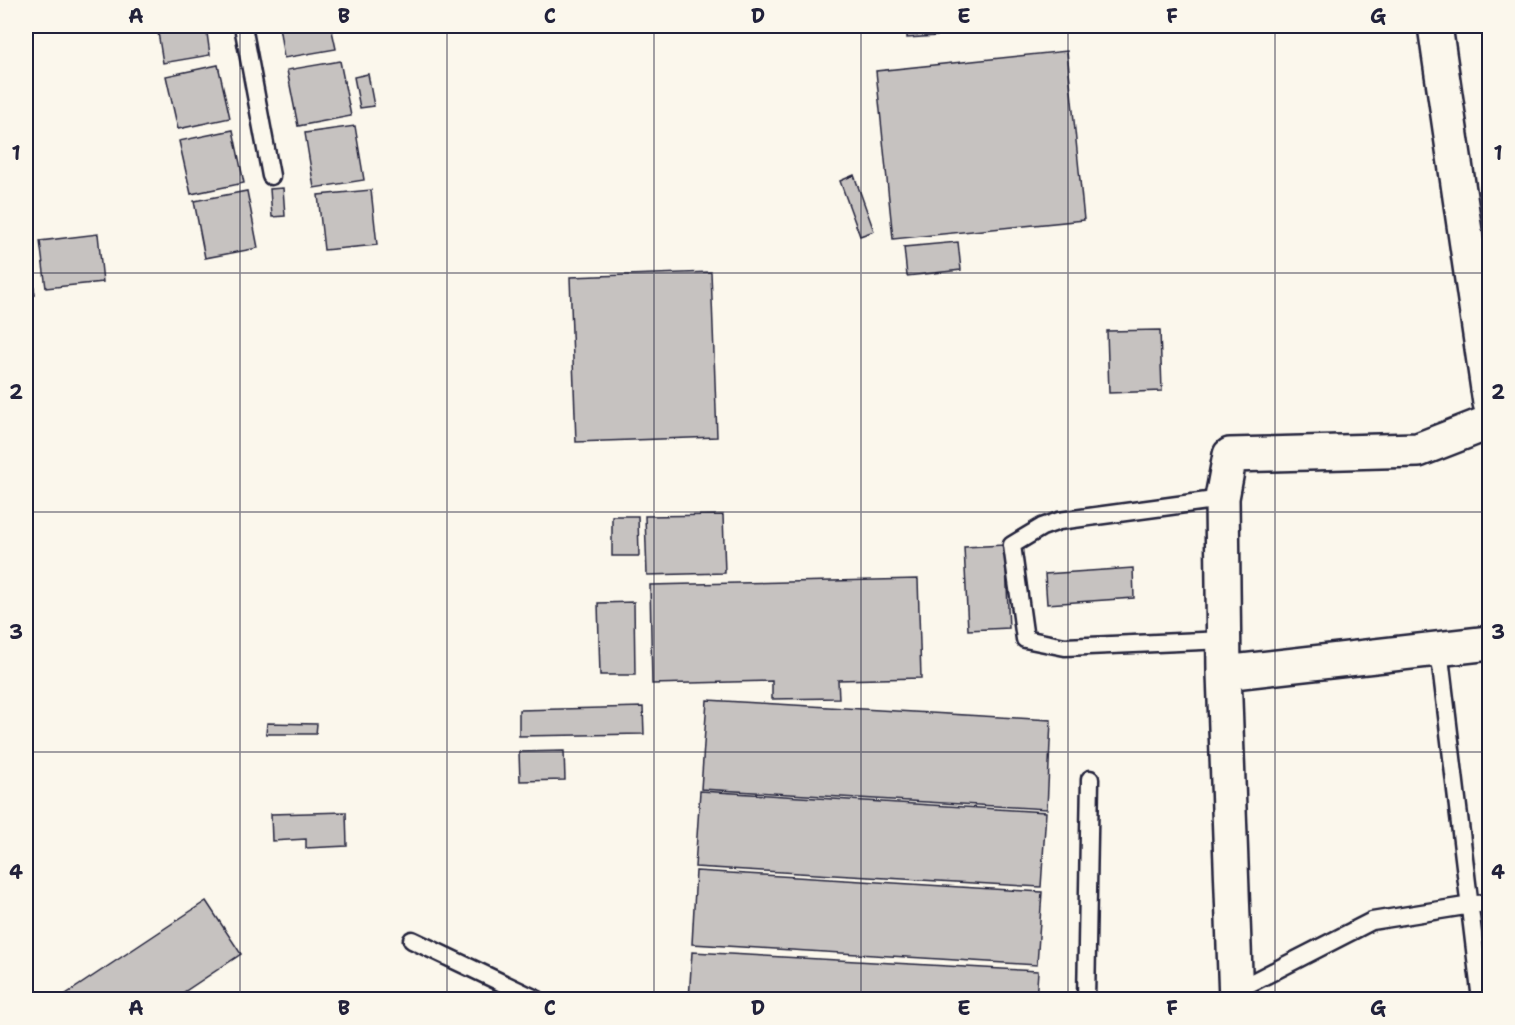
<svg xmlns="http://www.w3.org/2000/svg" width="1515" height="1025" viewBox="0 0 1515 1025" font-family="'Shantell Sans',sans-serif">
<rect width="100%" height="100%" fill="#fbf7ec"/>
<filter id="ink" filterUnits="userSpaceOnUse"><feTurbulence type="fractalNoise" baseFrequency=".0167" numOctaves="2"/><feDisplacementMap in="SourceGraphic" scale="12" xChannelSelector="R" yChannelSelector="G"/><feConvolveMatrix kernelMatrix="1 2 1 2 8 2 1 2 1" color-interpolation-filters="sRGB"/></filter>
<g filter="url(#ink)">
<path fill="#c6c2c0" stroke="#22223b" stroke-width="1.5" d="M157,26H206L210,55L163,63Z
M279,26H331L336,49L284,58Z
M907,26H936L937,36L907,38Z
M1067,51L1084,220L893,239L876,71Z
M340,61L351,116L298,126L287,70Z
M218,65L230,118L178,129L166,76Z
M368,74L374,106L360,108L354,77Z
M355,126L364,180L314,188L305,133Z
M233,130L244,183L191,194L179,141Z
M854,175L874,231L860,236L840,181Z
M283,188L285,216L272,217L270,189Z
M371,190L377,245L324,250L318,195Z
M247,191L258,248L205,258L194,201Z
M98,234L103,282L46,288L40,241Z
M26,235L35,295L26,296Z
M958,242L961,270L907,276L904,247Z
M711,272L717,437L576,442L570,277Z
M1160,330L1162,391L1109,393L1107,331Z
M723,515L725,573L647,575L645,516Z
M612,516H638L639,556H612Z
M1005,545L1009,628L968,630L964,547Z
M1133,568L1134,598L1047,604L1045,574Z
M918,579L921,678L838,680L839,698L772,699V681L652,684L650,585Z
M634,602L635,675H600L598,603Z
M707,700L1051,720L1047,809L701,789Z
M643,707L644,734L519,736V710Z
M267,723L317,724L316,734H266Z
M564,751L565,780L520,781L519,752Z
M700,791L1046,812L1041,887L695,867Z
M346,812L347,846L306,848V839L272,841L271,814Z
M696,871L1042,892L1037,965L692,944Z
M206,901L241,954L172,1000H57Z
M692,952L1038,971L1036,1000H689Z"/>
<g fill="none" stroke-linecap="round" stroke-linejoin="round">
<defs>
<path id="lane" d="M243,26L271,176
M1222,499L1059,521L1042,527L1012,545L1025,639L1065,647L1225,640
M1439,649L1481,1000
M412,940L538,1000
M1237,990L1372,921L1490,902
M1086,1000L1090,779"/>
<path id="street" d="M1224,673L1490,643
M1236,1000L1224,673L1222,498L1230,455L1418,450L1490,422"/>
<path id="highway" d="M1435,26L1490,403"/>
</defs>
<use href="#lane" stroke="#22223b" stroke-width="21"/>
<use href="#street" stroke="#22223b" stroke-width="38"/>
<use href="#highway" stroke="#22223b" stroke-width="38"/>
<use href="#lane" stroke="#fbf7ec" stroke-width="16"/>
<use href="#street" stroke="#fbf7ec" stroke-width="33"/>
<use href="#highway" stroke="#fbf7ec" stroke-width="33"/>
</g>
</g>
<path fill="none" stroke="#22223b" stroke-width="1.5" stroke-opacity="0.55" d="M240,26V1000M447,26V1000M654,26V1000M861,26V1000M1068,26V1000M1275,26V1000M26,273H1490M26,512H1490M26,752H1490"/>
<rect width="1515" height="1025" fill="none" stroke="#fbf7ec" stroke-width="66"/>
<rect x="33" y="33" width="1449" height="959" fill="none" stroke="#22223b" stroke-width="2"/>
<g font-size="20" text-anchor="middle" font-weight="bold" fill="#22223b">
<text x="136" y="23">A</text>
<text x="344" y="23">B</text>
<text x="550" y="23">C</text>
<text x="758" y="23">D</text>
<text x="964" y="23">E</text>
<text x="1172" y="23">F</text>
<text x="1378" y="23">G</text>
<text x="16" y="160">1</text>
<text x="1498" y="160">1</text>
<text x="16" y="399">2</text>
<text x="1498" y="399">2</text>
<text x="16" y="639">3</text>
<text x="1498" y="639">3</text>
<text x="16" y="879">4</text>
<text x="1498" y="879">4</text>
<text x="136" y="1015">A</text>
<text x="344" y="1015">B</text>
<text x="550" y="1015">C</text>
<text x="758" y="1015">D</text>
<text x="964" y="1015">E</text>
<text x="1172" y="1015">F</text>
<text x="1378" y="1015">G</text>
</g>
</svg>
